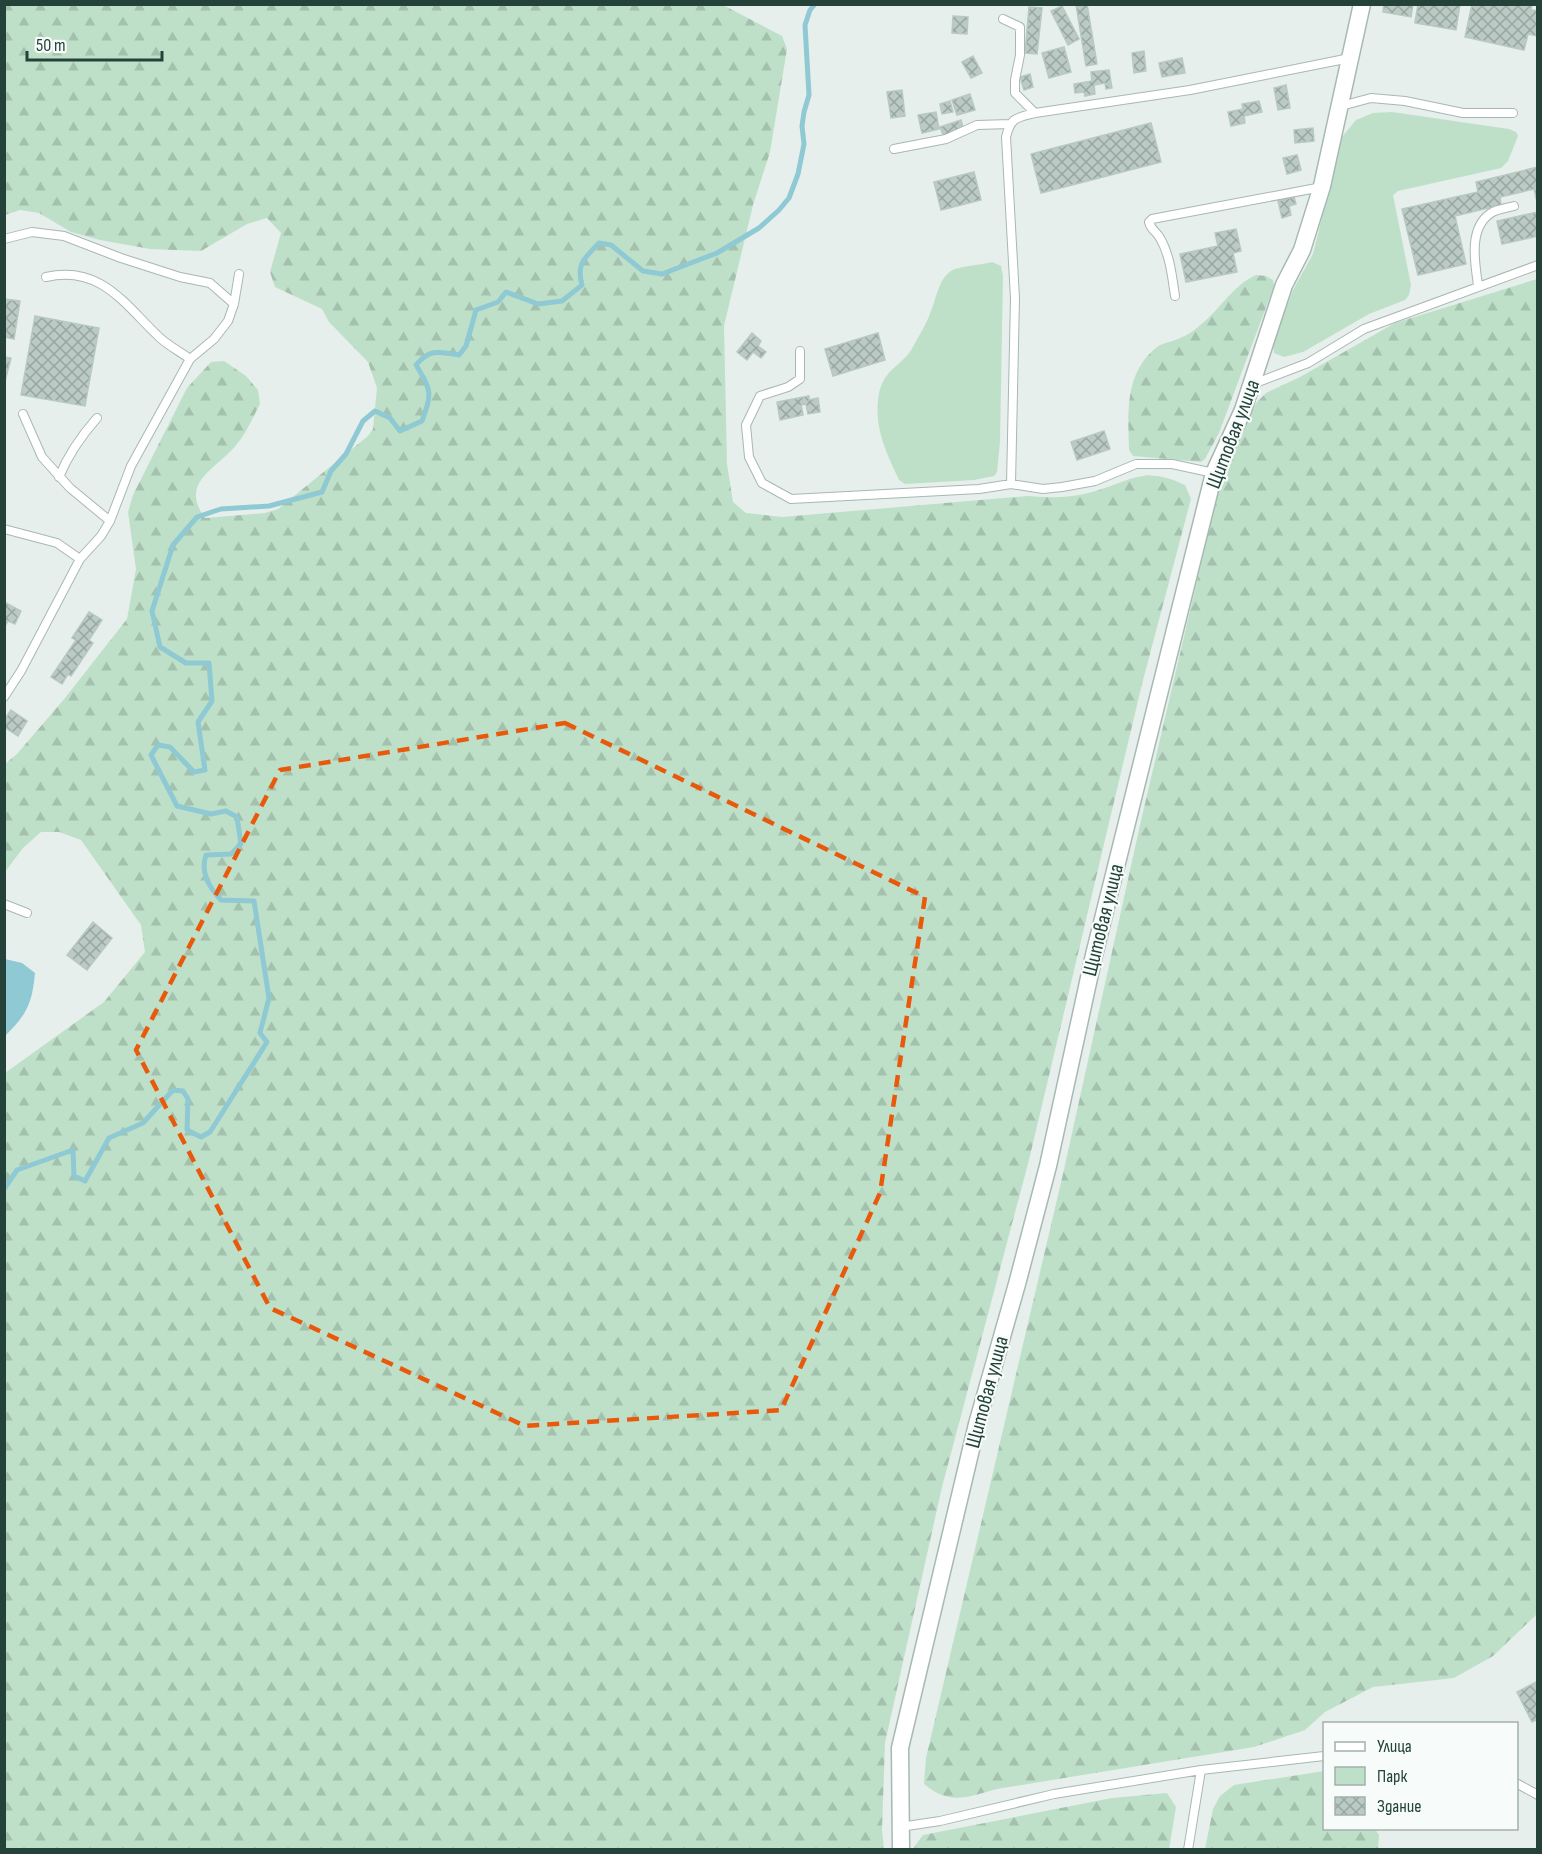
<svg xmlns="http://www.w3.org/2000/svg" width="1542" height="1854" viewBox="0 0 1542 1854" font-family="'Sofia Sans Condensed',sans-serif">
<defs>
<pattern id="forest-firs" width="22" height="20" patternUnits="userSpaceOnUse" patternTransform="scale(1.5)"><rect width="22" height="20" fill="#bfe0c8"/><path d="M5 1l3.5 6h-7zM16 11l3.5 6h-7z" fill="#a4c1ad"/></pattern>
<pattern id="building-cross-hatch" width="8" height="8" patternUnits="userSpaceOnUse" patternTransform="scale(1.5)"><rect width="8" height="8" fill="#bbcac4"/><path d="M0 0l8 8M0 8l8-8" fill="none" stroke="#98a6a0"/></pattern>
</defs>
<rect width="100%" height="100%" fill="#e6efeb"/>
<path fill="#bfe0c8" d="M1392,112L1509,129L1516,132L1518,136L1508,161L1501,168L1398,191L1393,195L1411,285L1409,295L1405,300L1369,314L1303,352L1284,357L1274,353L1273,343L1293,290L1313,254L1342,137L1356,120L1373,113Z
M992,262L1001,266L1003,276L1000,442L997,472L994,476L974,480L905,484L899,480C887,454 875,431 878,401C881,367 902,369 914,345C920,334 927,323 931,311C937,297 938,280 951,271C959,266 982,265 992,262Z"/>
<path fill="url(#forest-firs)" d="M721,4L782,36L787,49L770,152L753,205L724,326L727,464L733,502L746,513L782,517L1028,496C1049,498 1071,498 1092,492C1132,481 1143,465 1185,485L1191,499L1142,684L1029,1160L942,1487L885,1743L882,1830L884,1849H5V1073L104,1002L145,952L141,925L81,840L59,832H41L23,848L5,872V764L17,754L65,698L127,619L136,569L128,512L133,495L187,388L211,362L224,361L246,376L258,390L260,404C253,417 247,432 237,444C218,469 178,481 205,518L265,513L278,509L368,436L373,429L377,388L368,362L329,322L322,309L275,287L270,272L281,233L267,218L247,224L201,251L150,249L100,240L71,232L39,213L20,210L5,215V5Z
M1256,275L1266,276L1273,280L1274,286L1219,433L1205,459L1201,462L1133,456L1129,450C1128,414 1124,373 1157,347C1162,343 1171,342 1178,339C1189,335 1197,328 1205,321C1223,305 1234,285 1256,275Z
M1537,279V1614L1493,1656L1454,1678L1373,1687L1325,1712L1305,1730L1254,1747L997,1789C966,1797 951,1806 924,1784L926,1758L1063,1174L1140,825L1221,478L1256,403L1266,393L1300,377L1395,323Z
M1324,1771V1828L1375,1829L1379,1835L1378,1849H1205L1213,1809L1220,1796L1234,1785Z
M1167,1793L1176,1807L1169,1849H914V1847L923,1835L1112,1798Z"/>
<path fill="#8ec9d4" d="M5,959L22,963L35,973C32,1004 27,1014 5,1036Z"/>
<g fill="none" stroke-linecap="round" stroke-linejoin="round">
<path stroke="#8ec9d4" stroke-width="5" d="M4,1189L17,1170L73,1150L74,1176L85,1181L109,1138L143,1123L173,1090L183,1091L188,1099L187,1130L201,1137L210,1132L267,1042L260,1033L269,998L254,901L221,900C209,887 200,873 206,855L231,854L241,844L237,817L226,811L211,814L177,806L151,755L158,745L170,747L194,772L205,770L198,722L212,701L209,663H186L160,647L152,611L173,545L197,517L221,509L269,506L322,492L331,471L346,454L363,421L375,411L390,418L400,431L422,421C432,393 432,391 416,365C430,348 440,352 459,355L466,346L476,310L498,302L506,292L538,304L562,301L582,285C576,263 585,258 599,243L611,245L643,271L662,274L717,253L759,228L779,210L789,198L798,174L804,144L802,126L804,112L809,95L805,25L810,10L815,4"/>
</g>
<path fill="url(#building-cross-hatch)" stroke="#b8c9c2" stroke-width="1.5" d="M1087,4L1097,64L1086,66L1076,5Z
M1384,4H1413L1411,17L1383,12Z
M1418,4H1460L1456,30L1415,23Z
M1472,4H1532L1531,10L1538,11V36L1528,34L1524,50L1465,37Z
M1062,6L1079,39L1068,45L1051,11Z
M1029,7L1042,8L1037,54L1025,53Z
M953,16L968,17L967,34L952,33Z
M1064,47L1071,72L1049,78L1042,53Z
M1144,51L1146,71L1134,73L1132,53Z
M973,56L982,73L971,78L962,62Z
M1182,58L1185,73L1162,77L1159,63Z
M1109,70L1112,88L1106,89L1105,83L1094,85L1095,94L1085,96L1084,92L1075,93L1074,84L1092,81L1091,72Z
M1030,74L1033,87L1024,90L1020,77Z
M1286,85L1290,108L1278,110L1274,88Z
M902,90L905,116L891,118L887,92Z
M970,94L975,110L957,115L952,100Z
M950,101L953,112L942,114L940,104Z
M1259,101L1262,112L1244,116L1245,123L1231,126L1228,112L1243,109L1242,104Z
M936,112L939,129L922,133L918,115Z
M961,120L964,131L944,137L940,127Z
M1151,123L1161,162L1041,193L1031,154Z
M1313,128L1314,141L1295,143L1294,130Z
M1297,155L1301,170L1287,174L1283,158Z
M1538,167V206L1534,189L1500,197L1501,205L1455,216L1466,264L1418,275L1402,209L1478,192L1476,182Z
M974,172L981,200L941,210L934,182Z
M1294,197L1296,204L1289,206L1291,215L1282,218L1278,201Z
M1538,212V236L1502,244L1497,221Z
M1236,229L1241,251L1233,253L1237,272L1186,282L1180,254L1218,246L1215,233Z
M4,299L20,301L14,339L4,337Z
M35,316L99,328L85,406L21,395Z
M752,333L761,341L758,346L766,352L761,358L753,352L747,360L737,352Z
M878,333L885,360L833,376L825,349Z
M4,357L11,358L4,385Z
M809,396V400L818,398L820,412L808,414L806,404L801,405L803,415L780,420L777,402Z
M1104,431L1110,449L1077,460L1071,442Z
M4,602L21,611L15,624L8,621L4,628Z
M89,612L102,620L89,640L93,643L71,676L68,674L62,684L51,677L76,640L72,638Z
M11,710L27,721L18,736L4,727V720Z
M93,922L112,938L87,970L67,955Z
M1538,1681V1719L1532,1722L1517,1692Z"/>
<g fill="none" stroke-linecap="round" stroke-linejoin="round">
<defs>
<path id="service" d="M1003,19L1020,27V55L1015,80V93L1035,113
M1341,106L1371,98L1405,101L1463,113H1513
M894,149L946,139L977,125L1010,124
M4,239L32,232L64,236L121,258L180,277L210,283L234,304
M46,277C99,265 123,302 156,334C165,344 179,351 190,359
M1478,285C1475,263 1468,228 1491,213C1497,209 1507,208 1514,206
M1175,296C1172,276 1170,255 1160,238C1156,231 1151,230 1149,222L1152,219L1322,187
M800,351V379L788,387L760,396L746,425L749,457L762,483L791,499L979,489L1011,484L1043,489L1062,487L1095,481L1136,464H1172L1214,473
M1253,384L1308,363L1364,329L1538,265
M23,414L42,457L70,488L110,521
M59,477C68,455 82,435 97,418
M1011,484L1015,298L1006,137C1011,117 1016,118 1035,113L1190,90L1350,58
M4,529L57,543L80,559
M4,697L21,671L80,559L101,536L110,521L131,466L190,359L214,339L228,321L234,304L239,274
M4,904L27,913
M1201,1770L1324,1756
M1516,1783L1538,1795
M900,1827L940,1821L1054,1794L1201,1770L1188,1850"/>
<path id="minor" d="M901,1850L900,1748L977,1424L1017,1284L1048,1166L1094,955L1214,473L1243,410L1284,285L1302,250L1322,186L1362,4"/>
</defs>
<use href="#service" stroke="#a8b8b2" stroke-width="10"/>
<use href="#minor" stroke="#a8b8b2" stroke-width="19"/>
<use href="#service" stroke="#fff" stroke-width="8"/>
<use href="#minor" stroke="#fff" stroke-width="16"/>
</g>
<path fill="none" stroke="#e8590c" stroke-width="4.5" stroke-dasharray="12 8" stroke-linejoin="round" d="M565,723L925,897L880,1193L781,1410L525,1426L270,1308L136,1050L280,770Z"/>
<g text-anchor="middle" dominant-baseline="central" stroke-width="4.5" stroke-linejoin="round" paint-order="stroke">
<g font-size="21" fill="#24423a" stroke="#f7fbf9">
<text transform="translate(1233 434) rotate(-69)">Щитовая улица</text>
<text transform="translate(1103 920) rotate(-76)">Щитовая улица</text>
<text transform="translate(987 1392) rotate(-75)">Щитовая улица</text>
</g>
</g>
<rect width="1542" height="1854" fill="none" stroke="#24423a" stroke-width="12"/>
<rect x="1323" y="1722" width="195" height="108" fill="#f7fbf9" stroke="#a3b1ad" stroke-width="1.5"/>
<rect x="1335" y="1742" width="30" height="9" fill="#ffffff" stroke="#a3b1ad" stroke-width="1.5"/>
<text x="1377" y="1752" font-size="18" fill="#24423a">Улица</text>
<rect x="1335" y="1767" width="30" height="18" fill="#bfe0c8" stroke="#a3b1ad" stroke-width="1.5"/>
<text x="1377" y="1782" font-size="18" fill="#24423a">Парк</text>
<rect x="1335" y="1797" width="30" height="18" fill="url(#building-cross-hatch)" stroke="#a3b1ad" stroke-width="1.5"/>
<text x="1377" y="1812" font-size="18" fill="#24423a">Здание</text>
<path d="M27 51v9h135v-9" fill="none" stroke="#24423a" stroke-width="3"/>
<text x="36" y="51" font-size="18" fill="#24423a" stroke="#f7fbf9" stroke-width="4.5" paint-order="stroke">50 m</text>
</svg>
